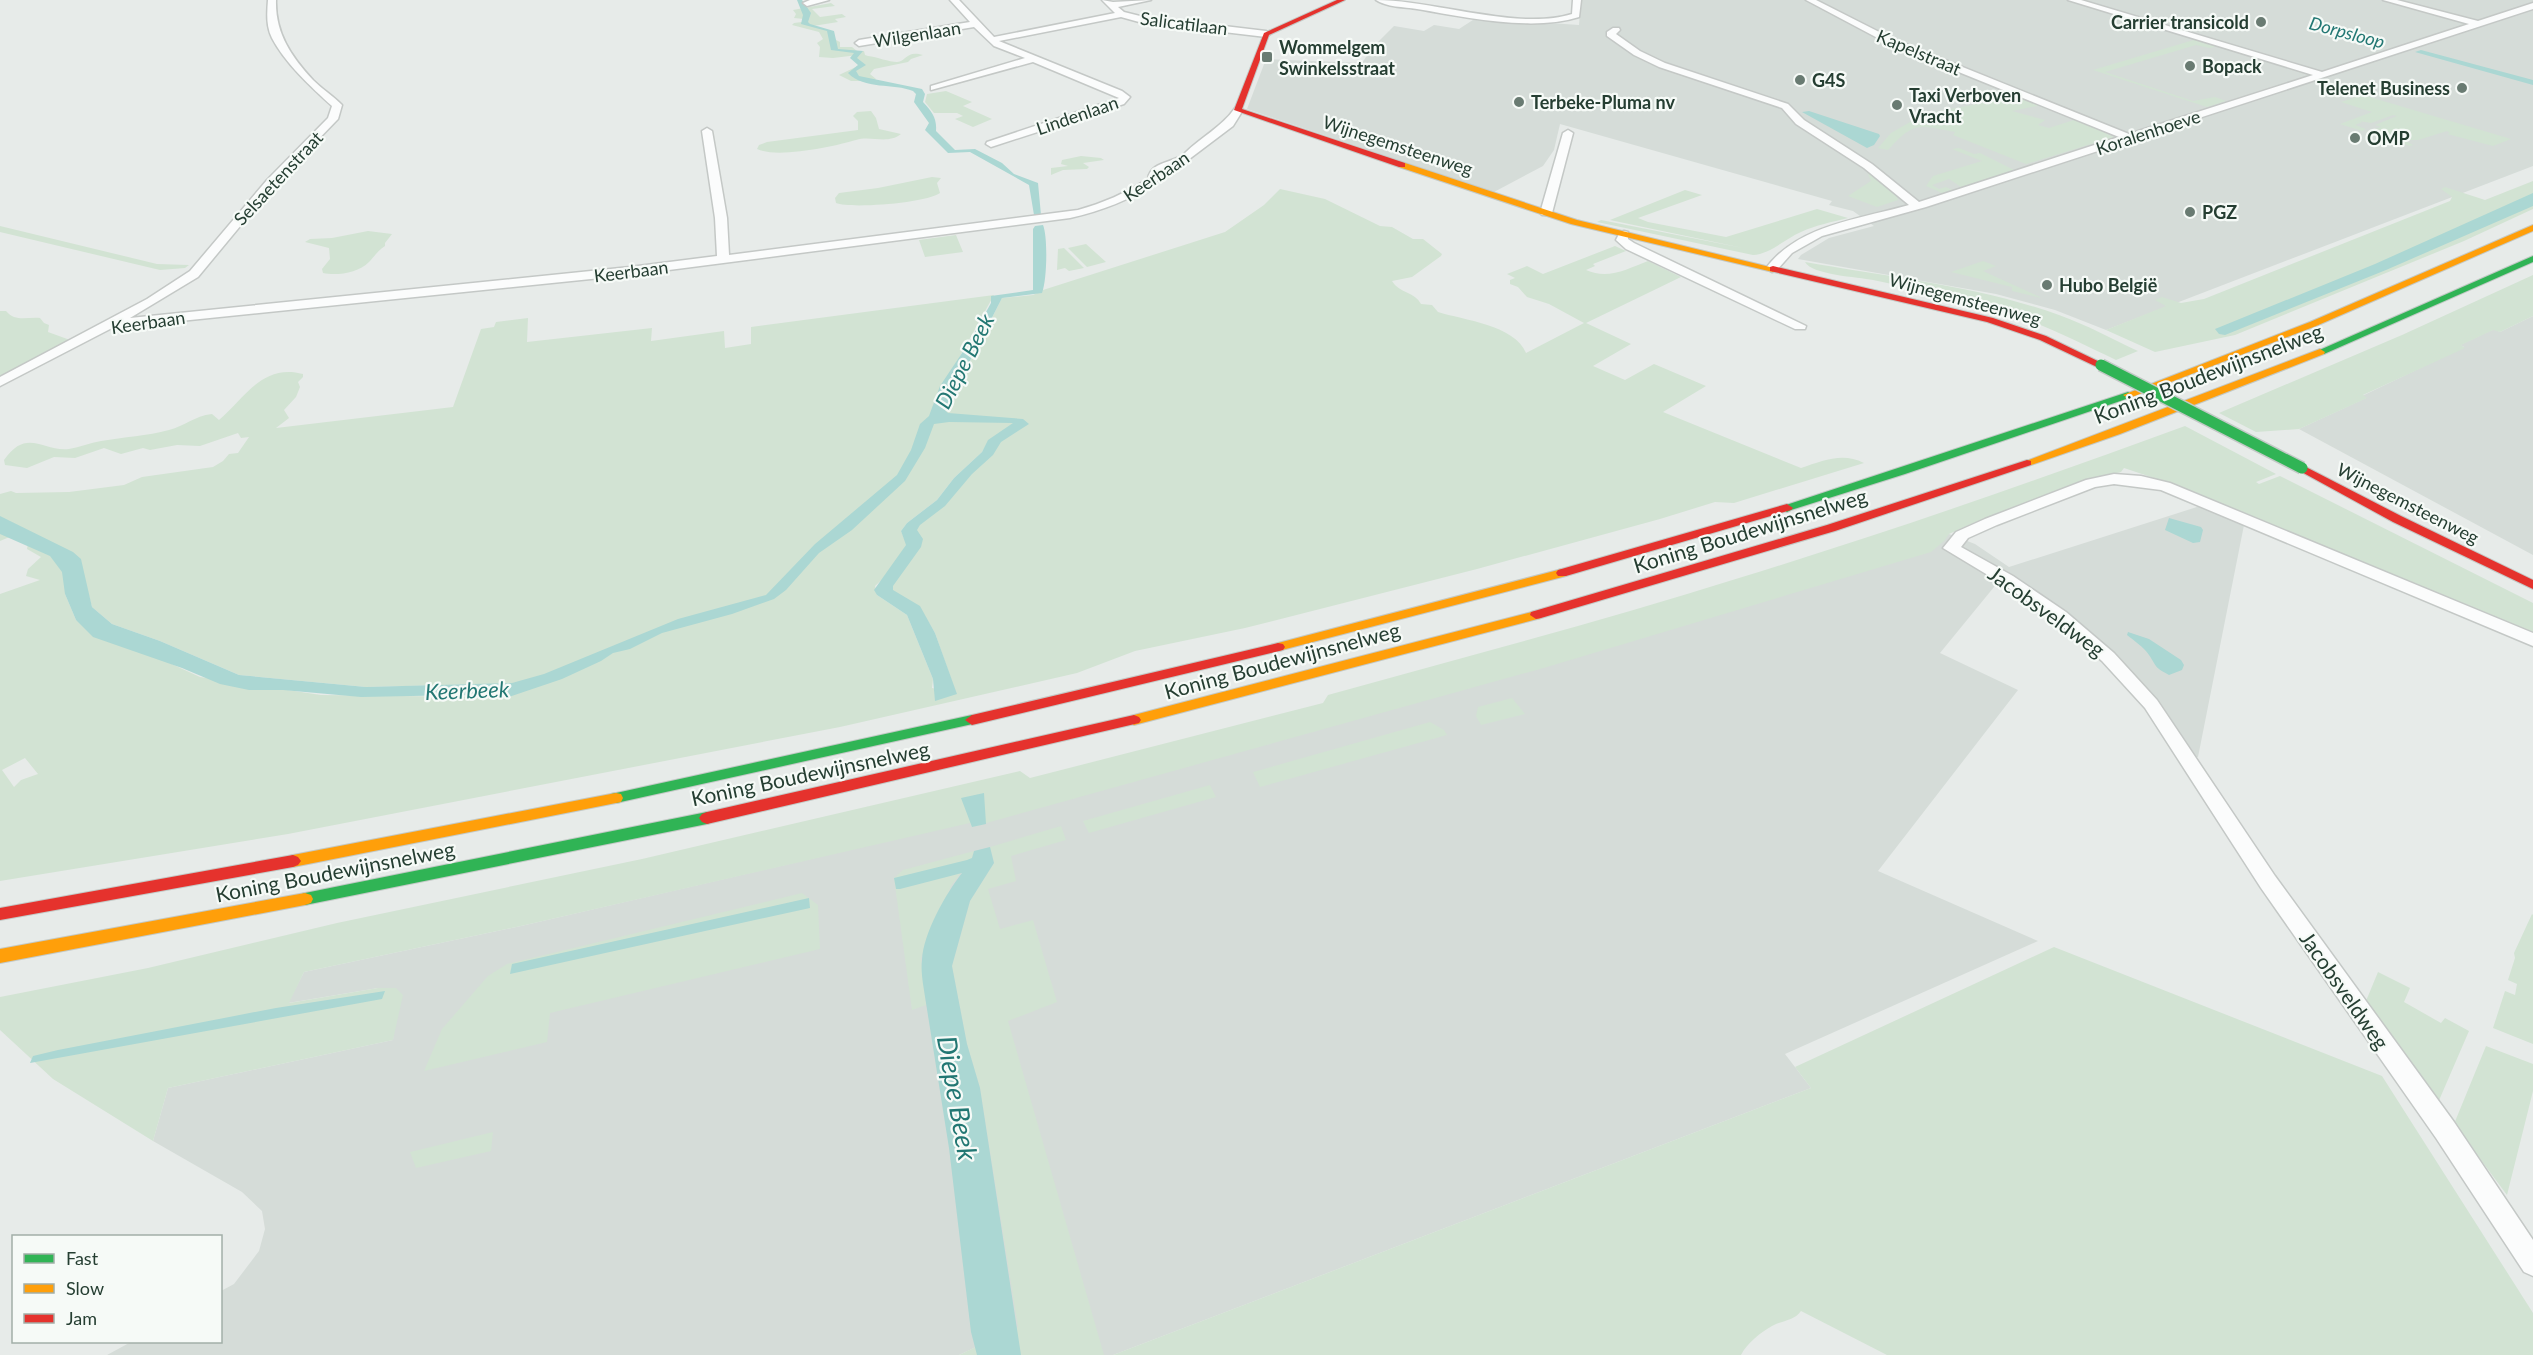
<svg xmlns="http://www.w3.org/2000/svg" width="2533" height="1355" viewBox="0 0 2533 1355" font-family="Lato,sans-serif">
<rect width="100%" height="100%" fill="#e7ebe9"/>
<path fill="#d5dcd8" d="M1581,0H2533V166L2106,330L2055,310L1996,294L1798,259L1801,255L1829,238L1874,226L1853,211L1829,205L1832,201L1560,124L1554,150L1543,166L1494,192L1247,109L1266,59L1362,63L1372,48L1394,26L1424,31L1434,25L1459,29L1476,18L1579,25Z
M2533,316V555L2299,429L2366,398L2362,396L2464,347L2460,345L2494,329L2500,332Z
M2200,506L2249,521L2244,525L2198,757L2185,756L2130,679L2003,576L1940,653L2018,690L1878,871L2038,941L1785,1054L1811,1088L1113,1355H1021L1017,1328L959,1355H107L131,1342H220L221,1291L234,1284L259,1251L265,1229L262,1211L242,1192L153,1141L168,1088L393,1040L396,988H378L288,1003L304,972L521,926L901,838L1949,534L1975,544L2009,567Z"/>
<path fill="#d2e3d3" fill-rule="evenodd" d="M831,3L835,6L812,9L820,17L842,14L846,17L835,19L838,22L813,26L828,30L832,38L840,42V47H852L857,51H864L865,55L868,56C877,57 889,62 897,62C907,61 906,50 923,55L911,59L908,62L874,69L870,74L876,79L874,81H851L839,75L860,65L854,60L858,55L833,58L819,57L820,47L817,43L823,39L819,32L792,25L794,23L802,22L804,19L794,18L796,14L793,10Z
M2197,39L2219,46L2209,48L2196,45L2105,72L2193,101L2215,97L2226,101L2207,107L2093,70Z
M946,91L972,102L963,106L992,119L973,127L955,119L963,116L957,113H934L925,102L927,94Z
M2363,95L2511,139L2493,146L2447,134L2450,133L2447,131L2418,140H2404L2413,145L2410,146L2366,132L2381,127L2375,125L2397,116L2393,115L2371,123L2359,121L2362,122L2355,125L2366,129L2362,131L2340,124L2372,112L2341,102Z
M2019,96L2042,105L2012,111L2045,120L2038,125L2049,128L2077,119L2114,137L2026,164L1953,135L1955,132C1918,125 1914,121 1888,150L1878,148L1891,133L1924,114Z
M871,111L876,118L879,129L901,134C887,145 871,135 856,140C836,146 777,159 757,149L759,145L767,142L858,130V121L853,116L857,112Z
M1959,148L1974,154L1980,153L2014,170L1961,187L1949,179L1932,185L1939,189L1946,187L1952,190L1942,193L1926,186L1933,176L1982,161L1952,149Z
M1081,156L1101,158L1104,160L1083,163L1089,167L1087,169L1063,170L1051,175V168L1068,166L1061,164L1062,160Z
M1867,171L1896,195L1898,200L1877,207L1848,196L1871,181Z
M932,177L941,178L937,183L940,193C927,203 850,209 836,203L835,198L839,193L878,188Z
M2533,181V209L2464,241L2235,335L2155,352L2106,330L2166,306L2155,300L2162,297L2181,303L2204,299L2450,201L2452,197L2441,189L2445,187L2485,200Z
M1280,189L1325,199L1380,226L1392,227L1413,239H1423L1442,254L1441,256L1412,277L1392,281C1399,293 1415,292 1421,304L1432,305L1438,312C1463,320 1515,325 1526,353L1584,323L1549,304L1527,297L1518,287L1510,284V280L1515,278L1507,274L1527,266L1543,274L1615,246L1626,251L1593,264L1595,266L1586,270C1608,280 1627,269 1648,261L1681,277L1586,323L1631,344L1593,366L1625,380L1654,364L1706,386L1663,412L1801,468C1823,461 1842,452 1864,463L1734,503L1715,502L1660,519L1477,569L1245,628L1135,651L1077,673L840,727L288,834L0,881V594L40,580L26,576L28,569L41,557L27,549L28,543L12,536L0,541V494L11,491L16,493L69,492L124,485L142,477L213,467L223,461L229,454L238,453L249,437L241,438L238,433L200,446L177,445L150,450L143,448L121,454L104,448L75,458L54,457L27,468L5,465L4,460C27,427 43,452 69,449C80,447 90,443 101,441C124,437 147,436 169,430C185,426 194,416 212,414L219,420C244,399 262,363 303,374V377L298,382L300,387L296,397L284,410L289,418L276,428L453,407L481,329L494,327L496,322L528,318L527,342L652,328L651,341L724,331L725,348L751,344V327L994,295L959,358V383L1002,298L1033,295L1043,290L1225,232L1264,205ZM1014,424L905,537L908,542L883,583L925,616L935,633L956,693L932,688L933,679L907,615L877,595L875,586L888,574L907,545L901,531L907,523L937,500L954,478L982,452L989,440ZM85,581L92,607L112,624L160,641L239,675L366,687L486,684V697L321,695L200,677L76,620L65,594ZM25,758L38,774L21,780L14,787L2,770Z
M1685,190L1702,195L1638,218L1648,222L1726,237L1817,209L1848,218C1832,222 1816,225 1801,232C1785,239 1770,254 1753,255L1597,222L1601,220L1743,248L1610,220Z
M0,226L157,264L189,265L185,268L160,270L0,232Z
M368,231L392,234L385,243V246C377,251 375,256 369,262C358,273 337,276 323,273L322,269L330,259L329,248L305,242L310,239L332,238Z
M956,235L963,252L925,257L919,240Z
M1086,244L1106,262L1087,267L1068,248Z
M1064,248L1084,268L1069,271L1065,268L1057,270L1058,249Z
M1983,261L1996,266L1983,271L2042,298L2012,291V287L1951,272Z
M1805,262C1889,277 1978,286 2059,315C2087,325 2112,339 2138,351L2116,360C2089,347 2061,333 2033,322C1982,303 1927,291 1873,280C1858,277 1812,275 1805,262Z
M2533,275V316L2500,332L2493,330L2461,345L2465,348L2363,395L2367,398L2299,429L2256,432L2219,413L2402,335Z
M0,311H6C15,322 26,317 40,318L44,323L49,325L48,332L70,340L0,378Z
M2185,426L2276,474L2256,482L2259,484L2280,476L2533,603V632L2166,482L2124,468L2121,472L2073,484L1971,524L1949,534L1944,541L1931,552L1547,667L972,827L970,823L521,926L304,972L289,1003L378,988H396L403,995L393,1040L168,1088L153,1141L53,1079L0,1030V997L148,968L337,923L642,859L1020,771L1030,778L1323,703L1328,695C1465,657 1603,621 1739,578C1889,532 2038,480 2185,426Z
M1512,698L1525,714L1481,725L1476,716L1478,707Z
M1430,722L1444,730L1447,735L1260,787L1253,772Z
M1210,785L1216,797L1089,833L1083,821Z
M1061,826L1066,840L1011,856L1016,881L988,889L1000,929L1033,920L1057,1002L1008,1021L1104,1355H959L1018,1327L980,1088L967,1044L952,966L970,901L994,863L990,847Z
M974,851L972,858L951,886L921,958L926,1005L912,1010L894,878L903,870Z
M802,893L818,905L820,949L550,1013L547,1042L424,1071L442,1029L488,976L507,964Z
M2532,914L2533,915V1044L2493,1028L2505,991L2515,995L2517,984L2508,980L2515,958L2514,953Z
M2054,947L2382,1076L2533,1313V1355H1887L1801,1311C1794,1321 1783,1320 1772,1326C1760,1333 1747,1343 1741,1355H1113L1811,1088L1795,1067Z
M2378,972L2410,988L2404,1002L2441,1023L2445,1018L2469,1031L2437,1105L2366,1001Z
M2486,1046L2533,1064V1091L2507,1195L2454,1124Z
M493,1132L491,1151L416,1168L410,1152Z"/>
<path fill="#abd7d3" d="M797,0H802L811,13L808,22L810,24L834,31L838,49L863,51L857,58L866,65L856,71L859,76L922,89L925,94L923,102C932,112 937,118 936,131L955,150L975,149L1002,163L1014,174L1038,183L1041,215H1034L1029,185L970,152L948,153L925,130L929,123L914,102L916,94L913,91C894,83 864,90 848,73L858,65L850,58L854,53L831,50L827,31L801,24L803,15Z
M2421,50L2533,80V85L2415,52Z
M1809,111L1879,134L1880,136L1874,145L1867,148L1802,112Z
M2533,193V206L2386,270L2225,335L2219,334L2215,329L2375,264Z
M1043,225C1048,237 1047,281 1042,293L1002,298L945,410L948,413L1023,419L1029,424L1001,442L993,455L972,474L945,506L920,525L917,530L923,539L921,547L893,586V590L920,606L935,633L957,694L935,701L933,679L907,615L877,595L874,590L906,545L901,531L907,523L937,500L954,478L982,452L988,440L1013,423L949,422L934,424L925,448L905,481L852,530L819,553L786,590L774,599L732,614L662,633L630,649L613,653L601,661L562,679L506,698L461,695L361,697L283,690H249L220,684L182,668L93,637L76,620L65,594L62,572L50,556L0,534V516L73,552L81,559L92,607L112,624L160,641L239,675L366,687L512,683L544,674L678,619L766,595L815,544L897,475L911,450L920,424L929,416L940,386L970,341L991,303V296L1033,290V229L1035,226Z
M2169,518L2201,527L2203,530L2200,542L2193,543L2165,530Z
M2128,632L2149,639L2181,660L2184,665L2182,670L2169,675C2154,667 2157,667 2149,655C2144,647 2133,640 2127,635Z
M984,793L986,824L972,827L961,798Z
M990,847L994,863L970,901L952,966L967,1044L980,1088L1021,1355H977L971,1332L949,1148L923,984C922,976 921,968 922,960C923,934 946,893 962,873L900,889H896L894,878L967,860L972,858L974,851Z
M809,898L810,908L510,974L512,964Z
M385,991L382,999L30,1063L33,1056L58,1050L276,1008Z"/>
<g fill="none" stroke-linecap="round" stroke-linejoin="round">
<defs>
<path id="street" d="M268,0H276C275,33 291,56 313,80C322,89 333,96 342,105L338,119L275,184L198,277L130,318L630,267L717,256L715,218L702,131L707,128L712,131L727,218L729,255L1078,210C1103,203 1126,193 1148,179C1150,161 1175,163 1185,153C1201,137 1222,127 1235,108L1243,110L1233,126L1184,163L1172,166L1158,176L1157,182C1130,200 1101,211 1070,218L630,275L112,328L0,386V377L147,299L190,271L267,180L328,118L332,106C311,87 285,63 272,38C266,26 267,13 268,0Z
M810,0H829L807,6L803,3Z
M950,0H959L994,37L1115,13L1102,0L1113,2L1151,0L1118,7L1124,12L1140,16L1266,31L1270,34L1266,37L1139,22L1121,17L999,41L1122,91L1130,97L1124,104L991,147L986,144L987,142L1119,98L1033,62L931,90V86L1025,58L994,46L974,27L859,46L855,43L859,40L970,22Z
M1376,0C1433,0 1518,31 1572,14L1573,0H1581L1579,17C1532,32 1465,17 1417,9C1404,7 1386,7 1376,0Z
M1806,0H1816L1893,39L2129,134L2313,75L2068,0H2081L2322,72L2469,24L2383,0H2397L2478,21L2533,3V9L1926,207L1822,236L1792,253L1776,271L1772,272L1766,268C1798,225 1860,219 1909,205L1864,168L1796,124L1782,108L1659,67L1634,55L1607,36V32L1613,28H1619L1620,30L1616,34L1640,51L1665,63L1788,104L1804,120L1872,164L1919,202L2119,137L1887,43Z
M1568,130L1573,133L1552,213L1550,215H1542L1540,213L1563,133Z
M1624,231L1628,232V239L1634,243L1806,326L1805,329H1795L1626,249L1616,240L1620,232Z
M2114,474L2141,476L2170,483L2533,633V646L2161,490L2114,484L2095,487L1997,525L1968,538L1961,547L2013,576L2066,612L2114,653L2157,700L2275,876L2454,1122L2533,1240V1276L2524,1272L2436,1138L2261,888L2145,708L2102,661L2054,619L2001,583L1943,548L1956,532L1985,519L2086,480Z"/>
<path id="fast" d="M2533,256V262L2324,354H2316L2315,352Z
M2128,392L2133,395L2132,397L1905,474L1791,510L1787,512L1781,508L1783,506Z
M972,715L977,717L979,720L977,723L616,803L611,802L609,798L611,794L616,793Z
M707,812L712,814L715,818L712,822L707,824L305,905L299,903L297,899L299,895L305,893Z"/>
<path id="slow" d="M1399,163H1405L1577,220L1778,269L1773,272L1571,224L1399,167Z
M2533,225V231L2316,326L2132,397L2128,398L2123,395L2310,322Z
M2320,349L2325,352L2324,354L2120,434L2031,465H2023L2021,463Z
M1562,569L1566,570L1568,573L1566,576L1278,651L1271,647L1278,643Z
M1536,611L1542,615L1541,618L1134,725L1127,720L1134,715Z
M616,793L621,794L623,798L621,802L293,867L288,865L285,861L288,857L293,855Z
M305,893L311,895L313,899L311,903L305,905L0,963V949Z"/>
<path id="jam" d="M1337,0H1345L1269,35L1242,109L1405,163V167H1399L1234,110L1264,33Z
M1773,266L1993,318L2046,336L2106,365L2101,368L2097,367L2040,340L1987,322L1770,271V267Z
M2027,460L2031,461V465L1835,531L1541,618L1536,619L1530,615L1531,612L1827,525Z
M2302,465L2401,516L2533,580V589L2393,522L2298,470V466Z
M1787,504L1793,508L1791,510L1566,576H1558L1556,573L1558,570Z
M1278,643L1283,644L1285,647L1283,650L972,725L965,720L972,715Z
M1134,715L1139,717L1141,720L1139,723L707,824L702,822L699,818L702,814L707,812Z
M293,855L298,857L301,861L298,865L293,867L0,920V908Z"/>
</defs>
<use href="#street" stroke="#c4c8c6" stroke-width="3"/>
<use href="#fast" stroke="#c3c9c6" stroke-width="2"/>
<use href="#slow" stroke="#c3c9c6" stroke-width="2"/>
<use href="#jam" stroke="#c3c9c6" stroke-width="2"/>
<use href="#street" fill="#fbfcfc" fill-rule="evenodd"/>
<use href="#fast" fill="#30b455" fill-rule="evenodd"/>
<use href="#slow" fill="#ff9f0a" fill-rule="evenodd"/>
<use href="#jam" fill="#e5322d" fill-rule="evenodd"/>
<defs>
<path id="fast-bridge" d="M2101,365L2302,468"/>
</defs>
<use href="#fast-bridge" stroke="#c3c9c6" stroke-width="14" stroke-linecap="butt"/>
<use href="#fast-bridge" stroke="#30b455" stroke-width="11"/>
</g>
<g fill="#697b72" stroke="#f6faf7" stroke-width="2">
<circle cx="2261" cy="22" r="6"/>
<rect x="1261" y="51" width="12" height="12" rx="3"/>
<circle cx="2190" cy="66" r="6"/>
<circle cx="1800" cy="80" r="6"/>
<circle cx="2462" cy="88" r="6"/>
<circle cx="1519" cy="102" r="6"/>
<circle cx="1897" cy="105" r="6"/>
<circle cx="2355" cy="138" r="6"/>
<circle cx="2190" cy="212" r="6"/>
<circle cx="2047" cy="285" r="6"/>
</g>
<g text-anchor="middle" dominant-baseline="central" stroke-width="4.5" stroke-linejoin="round" paint-order="stroke">
<g font-size="18" font-weight="bold" fill="#253e32" stroke="#f6faf7" text-anchor="start">
<text x="2249" y="22" text-anchor="end">Carrier transicold</text>
<text x="1279" y="47">Wommelgem<tspan x="1279" dy="21">Swinkelsstraat</tspan></text>
<text x="2202" y="66">Bopack</text>
<text x="1812" y="80">G4S</text>
<text x="2450" y="88" text-anchor="end">Telenet Business</text>
<text x="1909" y="95">Taxi Verboven<tspan x="1909" dy="21">Vracht</tspan></text>
<text x="1531" y="102">Terbeke-Pluma nv</text>
<text x="2367" y="138">OMP</text>
<text x="2202" y="212">PGZ</text>
<text x="2059" y="285">Hubo België</text>
</g>
<g font-size="18" fill="#253e32" stroke="#f6faf7">
<text transform="translate(1184 23) rotate(7)">Salicatilaan</text>
<text transform="translate(917 34) rotate(-9)">Wilgenlaan</text>
<text transform="translate(1919 52) rotate(23)">Kapelstraat</text>
<text transform="translate(1077 115) rotate(-19)">Lindenlaan</text>
<text transform="translate(2148 132) rotate(-18)">Koralenhoeve</text>
<text transform="translate(1398 145) rotate(18)">Wijnegemsteenweg</text>
<text transform="translate(1156 176) rotate(-34)">Keerbaan</text>
<text transform="translate(278 178) rotate(-47)">Selsaetenstraat</text>
<text transform="translate(631 271) rotate(-7)">Keerbaan</text>
<text transform="translate(1965 299) rotate(15)">Wijnegemsteenweg</text>
<text transform="translate(148 322) rotate(-8)">Keerbaan</text>
<text transform="translate(2408 503) rotate(27)">Wijnegemsteenweg</text>
</g>
<g font-size="18" font-style="italic" fill="#227773" stroke="#f6faf7">
<text transform="translate(2347 32) rotate(15)">Dorpsloop</text>
</g>
<g font-size="21" fill="#253e32" stroke="#f6faf7">
<text transform="translate(2208 373) rotate(-21)">Koning Boudewijnsnelweg</text>
<text transform="translate(1750 530) rotate(-17)">Koning Boudewijnsnelweg</text>
<text transform="translate(2047 611) rotate(36)">Jacobsveldweg</text>
<text transform="translate(1282 660) rotate(-15)">Koning Boudewijnsnelweg</text>
<text transform="translate(810 773) rotate(-12)">Koning Boudewijnsnelweg</text>
<text transform="translate(335 871) rotate(-11)">Koning Boudewijnsnelweg</text>
<text transform="translate(2345 990) rotate(55)">Jacobsveldweg</text>
</g>
<g font-size="22" font-style="italic" fill="#227773" stroke="#f6faf7">
<text transform="translate(964 361) rotate(-63)">Diepe Beek</text>
<text transform="translate(467 690) rotate(-2)">Keerbeek</text>
</g>
<g font-size="27" font-style="italic" fill="#227773" stroke="#f6faf7">
<text transform="translate(958 1098) rotate(80)">Diepe Beek</text>
</g>
</g>
<rect x="12" y="1235" width="210" height="108" fill="#f6faf7" stroke="#a2afa8" stroke-width="1.5"/>
<rect x="24" y="1254" width="30" height="9" fill="#30b455" stroke="#a2afa8" stroke-width="1.5"/>
<text x="66" y="1265" font-size="18" fill="#253e32">Fast</text>
<rect x="24" y="1284" width="30" height="9" fill="#ff9f0a" stroke="#a2afa8" stroke-width="1.5"/>
<text x="66" y="1295" font-size="18" fill="#253e32">Slow</text>
<rect x="24" y="1314" width="30" height="9" fill="#e5322d" stroke="#a2afa8" stroke-width="1.5"/>
<text x="66" y="1325" font-size="18" fill="#253e32">Jam</text>
</svg>
